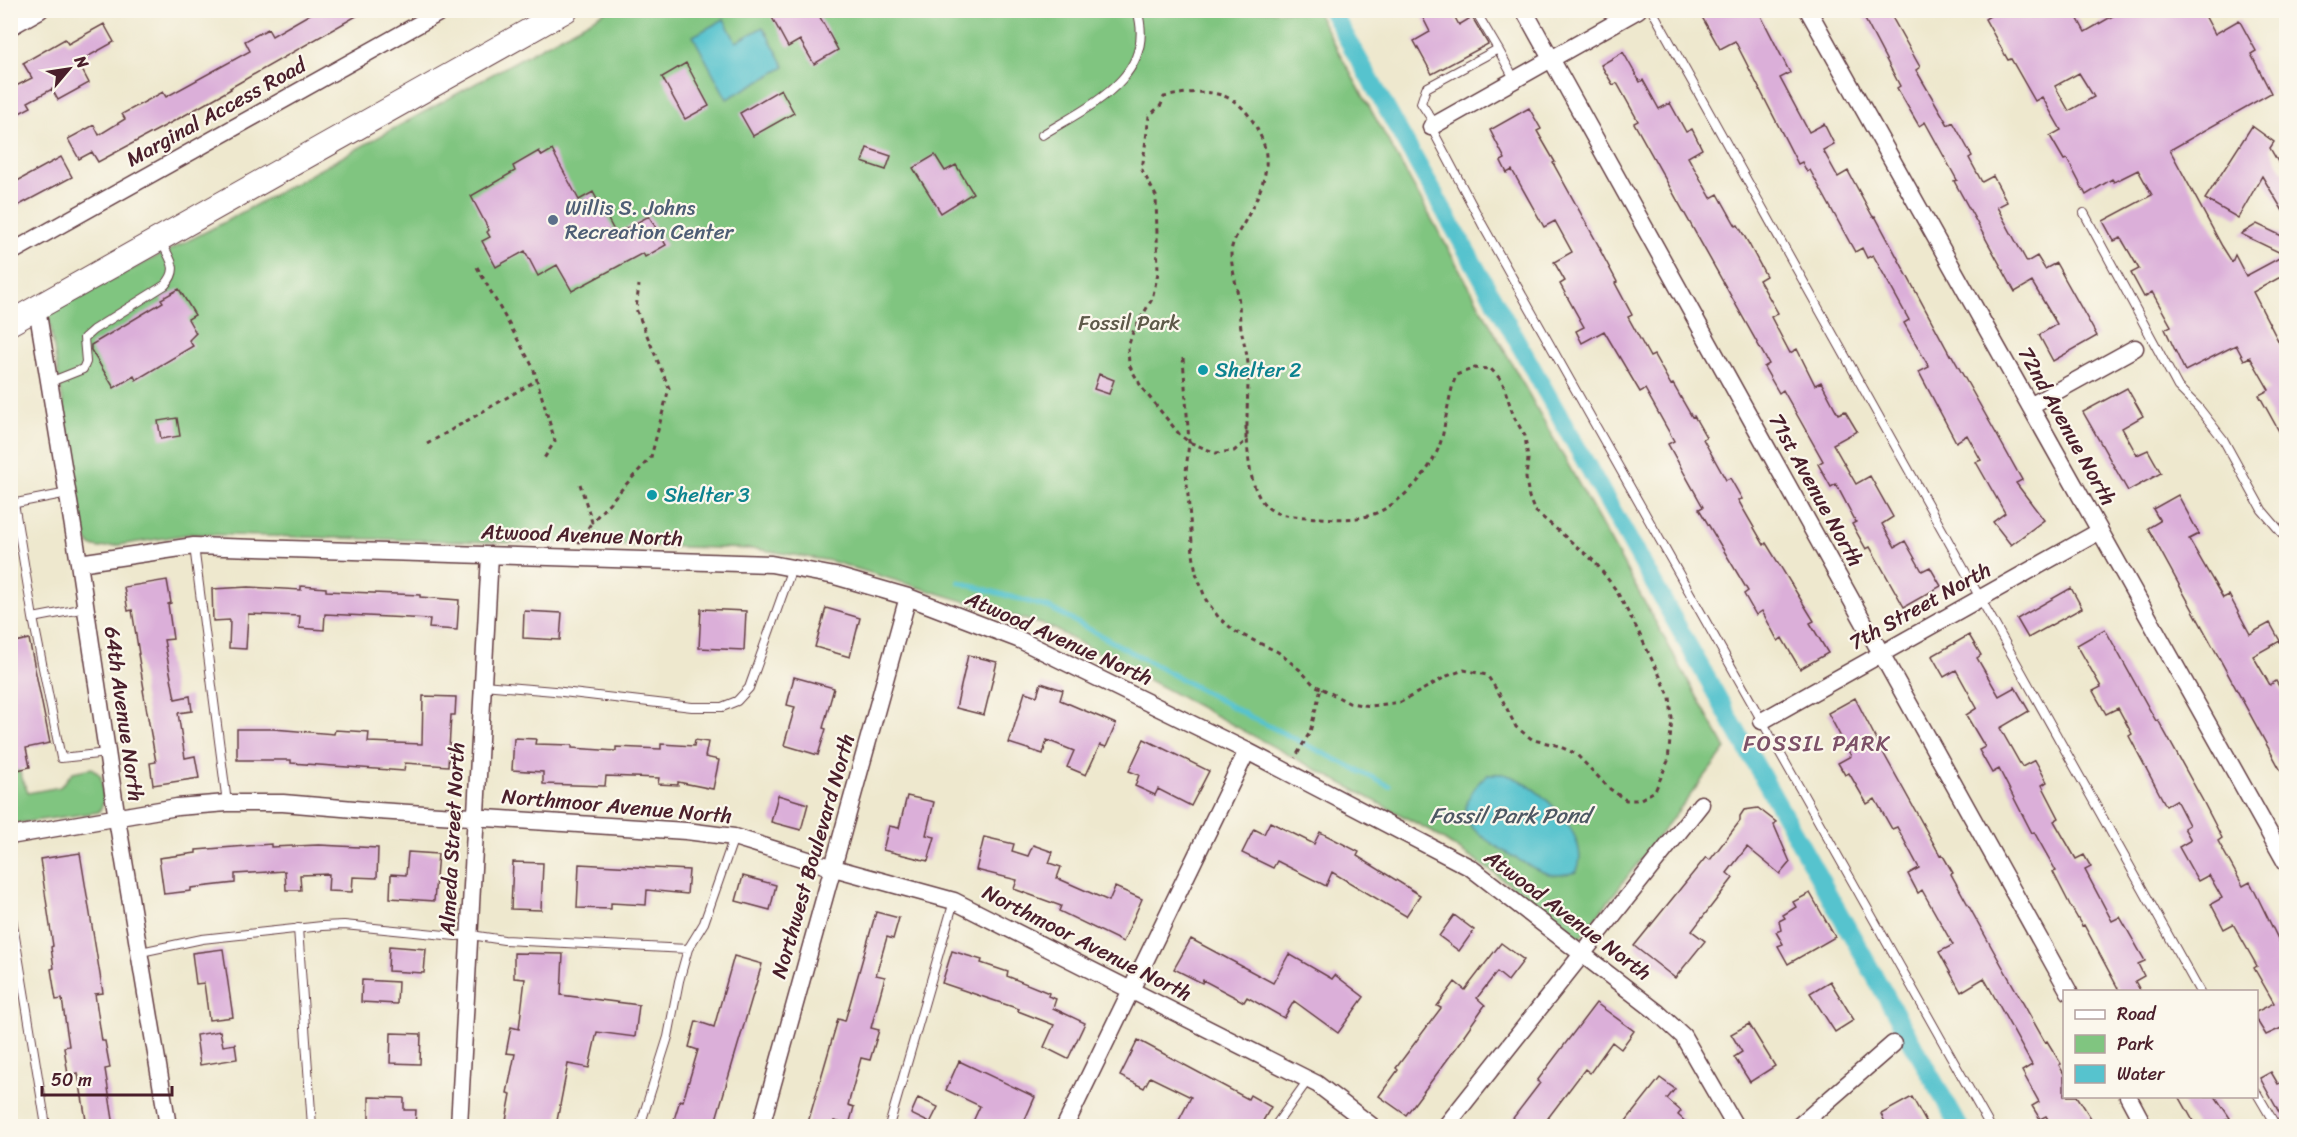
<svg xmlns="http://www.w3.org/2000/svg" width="2297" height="1137" viewBox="0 0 2297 1137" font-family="Sriracha,sans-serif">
<rect width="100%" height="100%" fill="#fbf7ec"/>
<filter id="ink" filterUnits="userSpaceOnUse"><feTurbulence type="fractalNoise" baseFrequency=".0167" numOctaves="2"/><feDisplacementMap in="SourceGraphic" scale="12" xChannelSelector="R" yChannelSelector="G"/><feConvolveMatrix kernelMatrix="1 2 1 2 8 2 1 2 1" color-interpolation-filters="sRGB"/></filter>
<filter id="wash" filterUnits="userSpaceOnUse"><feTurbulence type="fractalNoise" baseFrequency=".008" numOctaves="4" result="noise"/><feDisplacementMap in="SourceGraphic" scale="24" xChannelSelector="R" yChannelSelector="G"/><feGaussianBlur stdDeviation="1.35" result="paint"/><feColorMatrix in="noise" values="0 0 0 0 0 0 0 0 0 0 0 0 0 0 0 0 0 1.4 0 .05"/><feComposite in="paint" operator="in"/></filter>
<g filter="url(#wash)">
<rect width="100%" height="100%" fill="#eee8ce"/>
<path fill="#80c580" stroke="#657256" stroke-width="1.5" d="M607,11H1316L1726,749L1580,938L1494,873L1429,830L1050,627L831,561L756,549L190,534L100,548L91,546L85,538L48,312L219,225Z
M18,768L28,793L60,787L73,772L92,768L101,776L104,801L99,812L11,824L10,770Z"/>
<path fill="#56c3ce" stroke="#50717c" stroke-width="1.5" d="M724,19L736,42L763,27L785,67L727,99L693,36Z
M1488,774C1494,774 1501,773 1507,775C1538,784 1595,838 1576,872C1567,875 1558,876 1549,874C1531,869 1476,837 1468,822C1460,804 1475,784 1488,774Z"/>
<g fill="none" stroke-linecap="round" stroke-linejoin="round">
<path stroke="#56c3ce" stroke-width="5" d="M959,582L1050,608L1251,717L1389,786"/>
<path stroke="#56c3ce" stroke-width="18" d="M1331,10L1959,1126"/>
</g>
<g id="blocks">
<path fill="#dbafd9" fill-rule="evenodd" d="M317,10H367L230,88L231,89L187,114L98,162L92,152L79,159L68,139L94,125L99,135L125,119L122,114L163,92L166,97L250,51L245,41L268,29L272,36Z
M768,10H816L838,50L814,64L800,40L788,47Z
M1419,10H1451L1459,25L1472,17L1488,44L1432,74L1414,41L1430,32Z
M1715,10H1758L1790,73L1780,78L1809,132L1824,124L1834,144L1823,150L1838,177L1848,171L1873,217L1875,216L1950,355L1951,354L1997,435L2022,480L2016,483L2044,520L2011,545L1993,522L2005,513L1976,462L1981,460L1967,435L1956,442L1919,372L1929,367L1904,323L1909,320L1873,255L1867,258L1862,248L1855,252L1810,170L1807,172L1802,162L1798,164L1735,41L1720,49L1702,17Z
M1860,10H1888L1920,67L1916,70L1948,125L1953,122L1972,156L1969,158L1982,182L1993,176L2007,202L1997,207L2027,262L2037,256L2045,269L2056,263L2097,336L2053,361L2039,335L2057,324L2032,282L2015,292L1954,181L1957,180L1925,122L1919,126L1897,88L1900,86Z
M1999,10H2073L2085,32L2123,10H2202L2215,34L2239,20L2256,51L2251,54L2271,93L2170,150L2222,246L2232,262L2235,255L2246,276L2285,255L2241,234L2257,224L2286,238V274L2253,292L2286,356V444L2259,395L2269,390L2250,357L2244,360L2236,345L2185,371L2165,329L2171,326L2152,292L2144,297L2131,273L2139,269L2121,238L2114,241L2103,221L2152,195L2138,170L2114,182L2112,179L2086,195L2067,159L2064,160L2050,136L2061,130L2042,97L2035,101L2011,59L2008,60L1985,19ZM2079,73L2094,97L2069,111L2055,86Z
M104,24L114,42L78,62L89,83L58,100L52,89L28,102L31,107L10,118V89L32,78L23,63L65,39L68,44Z
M1623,52L1640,82L1643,80L1659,109L1670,103L1686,132L1692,129L1702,149L1688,157L1711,198L1718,194L1736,226L1738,225L1749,244L1766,276L1759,280L1778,313L1771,317L1790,353L1797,349L1815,385L1821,382L1838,414L1845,411L1857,431L1833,444L1856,484L1870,476L1893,517L1882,524L1895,547L1905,541L1922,571L1930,567L1941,586L1904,607L1870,547L1866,549L1852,524L1856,522L1836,484L1831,487L1818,464L1823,461L1783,390L1779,393L1764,367L1769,364L1634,123L1638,121L1617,83L1613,85L1601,65Z
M686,63L709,106L685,119L662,77Z
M781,89L794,113L753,136L740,113Z
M1529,108L1541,129L1537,131L1555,162L1553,163L1601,250H1600L1617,282L1615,283L1632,315L1628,317L1650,357L1654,355L1671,385L1673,384L1692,417L1694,416L1706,437L1703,439L1726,480L1730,478L1742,499L1738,500L1764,545L1766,543L1814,621L1810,623L1828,653L1800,669L1782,638L1778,641L1762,611L1756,615L1744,594L1748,591L1699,509L1703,507L1668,444L1674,441L1645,389L1640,392L1604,331L1582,343L1576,331L1584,327L1560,284L1565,281L1554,262L1572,252L1555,221L1544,227L1512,170L1507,173L1501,161L1505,159L1490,130Z
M2252,126L2274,142L2270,148L2286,176V216L2262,176L2238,218L2205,199Z
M867,148L891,156L886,170L862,162Z
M552,150L579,200L593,192L616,234L649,216L666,245L645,257L643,253L572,291L557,265L538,276L525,251L496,267L482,241L490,237L487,232L489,230L471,196L515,171L513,166L539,151L542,156Z
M935,155L945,171L956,165L973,193L941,213L913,168Z
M61,157L72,177L10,210V185Z
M179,289L195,315L188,319L196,333L189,340L193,346L136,380L134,376L114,388L91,350V345L163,302L161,299Z
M1099,374L1114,380L1109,394L1094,389Z
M2127,388L2143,416L2122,428L2137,455L2148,450L2161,473L2128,491L2083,412Z
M177,418L180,436L161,439L158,421Z
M2178,495L2199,534L2189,539L2223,598L2229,595L2250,634L2270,623L2280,641L2253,656L2270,685L2276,681L2286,699V780L2148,528L2160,521L2153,509Z
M167,580L171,603L168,604L173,639L164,640L175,699L190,696L192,711L178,713L185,758L195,756L199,778L153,785L150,763L156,762L143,690L144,689L138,654H139L132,610L128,611L124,587Z
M301,586L326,588V591L420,595V597L459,600L457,630L429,628L430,619L325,614L324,630L299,628L300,616L248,614L246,649L229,648L230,620L213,621L212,589L248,587L301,590Z
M2071,588L2082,608L2028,638L2017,619Z
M826,608L860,618L850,657L815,647Z
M701,609L746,611L744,650L699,648Z
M524,611L562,613L560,640L523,638Z
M2105,629L2156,721L2158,720L2203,801L2222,838L2218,841L2243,886L2250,882L2286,955V1026L2266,1035L2256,1019V1012L2274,1003L2254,968L2257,966L2233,924L2224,929L2211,904L2222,898L2209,875L2198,881L2179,847L2191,840L2184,828L2189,825L2176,800L2166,806L2129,736L2132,734L2118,708L2106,714L2093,691L2101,687L2077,645Z
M1969,635L1981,655L1977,658L1999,696L2015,687L2029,711L2000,728L2022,767L2035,760L2047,782L2042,785L2059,818L2054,821L2076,859L2084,855L2091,867L2085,870L2112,921L2120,917L2145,961L2138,964L2144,976L2135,981L2141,992H2120L2084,925L2082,926L2070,905L2053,872L2056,871L2034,832L2032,833L1999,769L1992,773L1979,750L1985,747L1966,715L1977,708L1956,670L1944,677L1932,656Z
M29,639L50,743L26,748L30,767L10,772V643Z
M968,655L997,662L984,715L956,708Z
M794,677L834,688L823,728L826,729L818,755L784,745L795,707L787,705Z
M1041,683L1063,690L1060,700L1116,724L1106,747L1100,745L1086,775L1067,767L1074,751L1047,740L1043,754L1009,743L1025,692L1037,696Z
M423,696L456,697L455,715H451L448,766L405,763L404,771L291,763V760H237V729H273L334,734L335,730L369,732L368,742L422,744Z
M1855,698L1885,756L1940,855L1942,854L1953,873L1951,874L1992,948L2045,1042L2047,1041L2061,1064L2059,1065L2064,1074V1096H2077L2096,1126H2052L2046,1116L2040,1119L2032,1106L2039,1102L2022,1071L2032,1065L1984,978L1961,992L1939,952L1953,945L1922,890L1918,893L1908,874L1919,868L1897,827L1892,829L1875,799L1867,804L1849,773L1845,775L1838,763L1851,756L1828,713Z
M514,738L536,739L535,744L572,745V748L616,751V747L661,749V744L694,746L695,740L708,742L705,757L719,760L713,789L678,782V785L658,784L659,778L606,776L605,786L543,784V772L512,770Z
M1144,739L1209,771L1191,806L1158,789L1155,795L1135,786L1139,775L1129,771Z
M778,795L808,804L801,830L771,822Z
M907,796L934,802L926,835L935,837L928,861L883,850L889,826L899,828Z
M1758,808L1776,822L1774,825L1790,862L1780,874L1747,847L1727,873L1733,878L1692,931L1705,941L1675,978L1634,946L1706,857L1710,860L1740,821V816L1744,810Z
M1270,822L1314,844L1320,832L1359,852L1357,856L1420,895L1406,916L1332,872L1326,886L1277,861L1273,868L1242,853L1254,829L1264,834Z
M984,837L1014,844L1012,851L1028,856L1033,845L1053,852L1049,863L1061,867L1057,878L1109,901L1115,887L1142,899L1123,942L1059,911L1061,906L1014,889L1017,880L976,870Z
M271,844V847L319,845L378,848L377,878L353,877L352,892L328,891L329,874L300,875L301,890H286L285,871L235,874V883L191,888V891L164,894L159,858L196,853V850Z
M408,852L438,854L434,901L390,898L391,874L406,875Z
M80,853L103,993L95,994L102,1041H105L110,1068L105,1069L114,1126H87L78,1073L68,1075L64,1047L69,1046L62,999L56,1000L51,969L54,968L51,947L53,946L40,859Z
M513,862L543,863L541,910L511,909Z
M579,864L689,870L687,894L647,890L646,905L611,903V909L577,908Z
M743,876L776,885L770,910L736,901Z
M1810,893L1835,937L1788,964L1778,946L1783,944L1776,932L1781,930L1779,921L1785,918L1783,915L1796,907L1793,902Z
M876,912L899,918L893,939L887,937L876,975L885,977L871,1028L879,1030L870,1060L861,1058L848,1105L854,1107L849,1125L834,1121L832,1126H807L838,1019L845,1021Z
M1454,915L1474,930L1459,951L1439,936Z
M1191,939L1273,983L1289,954L1332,979L1335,975L1364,997L1338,1033L1294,1001L1284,1018L1247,997L1244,1002L1203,980L1202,983L1174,969Z
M1501,943L1524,960L1508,981L1497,972L1477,998L1485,1005L1464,1035L1465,1036L1406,1115L1379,1096L1398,1070L1396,1068L1441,1008L1437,1006L1455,982L1465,990Z
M389,946L426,949L424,973L388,971Z
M223,949L233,1017L209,1020L204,983L196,984L192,953Z
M952,951L982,960L981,963L1008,972L1007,976L1049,993L1048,996L1056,999L1053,1008L1085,1023L1068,1059L1044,1047L1054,1025L1018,1011L1019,1009L942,983Z
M514,953L563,954L561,995L639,1005L635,1037L597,1032L589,1068L568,1064L556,1126H505L511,1094L507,1093L515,1054L506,1053L511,1027L519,1029L525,979L514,978Z
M734,956L762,964L714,1126H672L680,1100L683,1101L698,1050L689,1047L696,1021L714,1027Z
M362,980L398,982L397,1004L361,1002Z
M1830,981L1854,1020L1835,1032L1810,993Z
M1596,1003L1634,1031L1621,1049L1612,1042L1590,1073L1585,1069L1542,1126H1507L1540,1083L1537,1081Z
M1749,1024L1775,1066L1750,1082L1734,1057L1742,1052L1731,1034Z
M220,1031L223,1046L235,1044L237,1059L200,1065L196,1035Z
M391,1033L421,1034L420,1064L390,1063Z
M1138,1040L1248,1099L1250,1095L1271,1107L1260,1126H1176L1191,1097L1150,1077L1144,1088L1120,1076Z
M959,1061L1035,1097L1022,1126H971L980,1106L946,1090Z
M2271,1072L2278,1084L2286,1080V1125L2260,1078Z
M1660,1078L1675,1089L1667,1099L1681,1111L1678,1115L1690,1126H1622Z
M2179,1096H2215L2230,1118L2215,1126H2196Z
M369,1097L404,1098V1110H416L415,1126H380V1121H369Z
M1912,1097L1928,1126H1887L1881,1114Z
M918,1098L938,1107L930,1123L911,1114Z"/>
</g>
</g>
<g filter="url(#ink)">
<use href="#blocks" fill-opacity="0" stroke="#633d43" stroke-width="1.5"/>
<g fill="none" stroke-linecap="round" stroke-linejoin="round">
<defs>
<path id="lane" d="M1652,10L2200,992
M1498,49L1515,80
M1435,124L1421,103L1426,88L1498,49L1475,10
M1431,127L1482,224L1990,1126
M1042,135C1087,107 1158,77 1137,10
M2084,213L2178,387L2198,407L2223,439L2262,510L2286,538
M50,382L83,369L86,362L84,338L93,330L165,285C181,268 169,259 161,241
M14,503L33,618
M11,504L68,493
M194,546L227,803
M86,608L33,618L61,758L107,753
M483,685L554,691L692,707H722L737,701L749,688L792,568
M10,906L46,1126
M298,928L312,1126
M141,952L202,939L322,926L344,925L455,936L471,935L504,940L688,949
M2256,1092L2276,1126
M640,1126L668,1037L679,981L688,949L704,923L734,837
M889,1126L954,901
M1275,1126L1308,1080"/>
<path id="street" d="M1524,10L2069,992
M1808,10L2286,863
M10,27L40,10
M1431,127L1638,10
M10,253L444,10
M37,308L79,563L117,819L168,1126
M2030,406L2135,348
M79,563L194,546L771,564L835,576L908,597L1018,639L1247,751L1471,868L1657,1012L1683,1036L1735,1126
M1762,721L2100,531
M10,836L177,807L227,803H283L378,811L686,831L734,837L834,868L954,901L1317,1084L1372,1126
M2128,1096L2144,1126
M459,1126L490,555
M761,1126L908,597
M1065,1126L1247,751
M1446,1126L1701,804
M1799,1126L1893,1044"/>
<path id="secondary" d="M10,323L566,10"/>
</defs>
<use href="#lane" stroke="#633d43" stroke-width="10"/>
<use href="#street" stroke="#633d43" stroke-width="19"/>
<use href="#secondary" stroke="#633d43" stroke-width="26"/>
<path stroke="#633d43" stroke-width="3" stroke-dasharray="4.5 4.5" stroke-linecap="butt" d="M477,267L533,367L555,441L543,460
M1183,358L1189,442L1186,472L1193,554L1196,573L1206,600L1219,618L1236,632L1278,652L1300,670L1314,685L1321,688
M1246,426V441L1234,451L1216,453L1189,442L1180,435L1142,388L1129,365L1128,347L1133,332L1152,299L1158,273L1156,196L1142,170L1149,116L1161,105L1164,97C1210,87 1240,89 1261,137C1275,167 1258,197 1244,223C1239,231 1232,242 1231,252C1231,266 1236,282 1238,296C1240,307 1239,318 1241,328C1243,340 1247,352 1248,364C1250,399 1235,497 1277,513C1283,516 1309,517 1317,518C1346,519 1366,522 1391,505C1417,487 1439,460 1444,428C1447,410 1450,393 1456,375L1475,368L1491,369L1502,381L1514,417L1525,436L1528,459L1526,478L1529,497L1534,510L1595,562L1616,590L1636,627L1670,697L1672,719L1668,761L1655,791L1639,800H1626L1610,789L1576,754L1556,745L1533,740L1516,727L1500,695L1487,675L1464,670L1447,676L1401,702L1371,706L1349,703L1321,688L1310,732L1295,758
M427,444L537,380
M580,484L592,522L651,457L669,388L636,309L639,285
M578,543L592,522"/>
<use href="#lane" stroke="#fff" stroke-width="8"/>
<use href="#street" stroke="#fff" stroke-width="16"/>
<use href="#secondary" stroke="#fff" stroke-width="24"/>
</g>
</g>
<circle fill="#5c6f8a" stroke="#fbf7ec" stroke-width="2" cx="553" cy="220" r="6"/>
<g fill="#0f9aa8" stroke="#fbf7ec" stroke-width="2">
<circle cx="1203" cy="370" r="6"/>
<circle cx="652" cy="495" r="6"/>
</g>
<g text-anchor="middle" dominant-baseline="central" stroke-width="4.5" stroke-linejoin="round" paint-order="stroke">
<g font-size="21" fill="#4a1f2b" stroke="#fbf7ec">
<text transform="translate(216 112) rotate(-29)">Marginal Access Road</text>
<text transform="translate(2067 426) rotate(61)">72nd Avenue North</text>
<text transform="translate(1816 490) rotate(61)">71st Avenue North</text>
<text transform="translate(582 535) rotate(2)">Atwood Avenue North</text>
<text transform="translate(1920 606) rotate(-29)">7th Street North</text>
<text transform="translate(1059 638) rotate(24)">Atwood Avenue North</text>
<text transform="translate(124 714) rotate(82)">64th Avenue North</text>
<text transform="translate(617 806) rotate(5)">Northmoor Avenue North</text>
<text transform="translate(452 839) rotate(-87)">Almeda Street North</text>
<text transform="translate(813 856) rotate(-74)">Northwest Boulevard North</text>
<text transform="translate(1568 915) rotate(37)">Atwood Avenue North</text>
<text transform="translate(1087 943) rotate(27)">Northmoor Avenue North</text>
</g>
<g font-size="21" fill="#4e5e75" stroke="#fbf7ec" text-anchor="start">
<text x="565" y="208">Willis S. Johns<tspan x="565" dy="24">Recreation Center</tspan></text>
</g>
<g font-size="21" fill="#5d5949" stroke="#fbf7ec">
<text x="1129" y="323">Fossil Park</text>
</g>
<g font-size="21" fill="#0d838f" stroke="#fbf7ec" text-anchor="start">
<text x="1215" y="370">Shelter 2</text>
<text x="664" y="495">Shelter 3</text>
</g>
<g font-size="22" letter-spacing="1.5" fill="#7d5168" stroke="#fbf7ec">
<text x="1817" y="743">FOSSIL PARK</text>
</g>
<g font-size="22" font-style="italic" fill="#4e5864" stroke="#fbf7ec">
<text x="1510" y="815">Fossil Park Pond</text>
</g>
</g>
<rect width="2297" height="1137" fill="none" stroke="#fbf7ec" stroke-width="36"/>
<rect x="2063" y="990" width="195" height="108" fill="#fbf7ec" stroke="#b4a19f" stroke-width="1.5"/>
<rect x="2075" y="1010" width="30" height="9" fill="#ffffff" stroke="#b4a19f" stroke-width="1.5"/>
<text x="2117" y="1020" font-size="18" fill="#4a1f2b">Road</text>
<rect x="2075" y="1035" width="30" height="18" fill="#80c580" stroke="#b4a19f" stroke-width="1.5"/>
<text x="2117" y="1050" font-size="18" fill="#4a1f2b">Park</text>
<rect x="2075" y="1065" width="30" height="18" fill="#56c3ce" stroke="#b4a19f" stroke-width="1.5"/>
<text x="2117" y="1080" font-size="18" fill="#4a1f2b">Water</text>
<g transform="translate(69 69) rotate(61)" stroke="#fbf7ec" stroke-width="4.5" paint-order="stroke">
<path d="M0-4.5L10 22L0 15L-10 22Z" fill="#4a1f2b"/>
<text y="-9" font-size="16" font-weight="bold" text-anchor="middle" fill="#4a1f2b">N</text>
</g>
<path d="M42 1086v9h130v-9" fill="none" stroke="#4a1f2b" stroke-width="3"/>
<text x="51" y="1086" font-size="18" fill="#4a1f2b" stroke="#fbf7ec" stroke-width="4.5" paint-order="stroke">50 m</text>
</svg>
